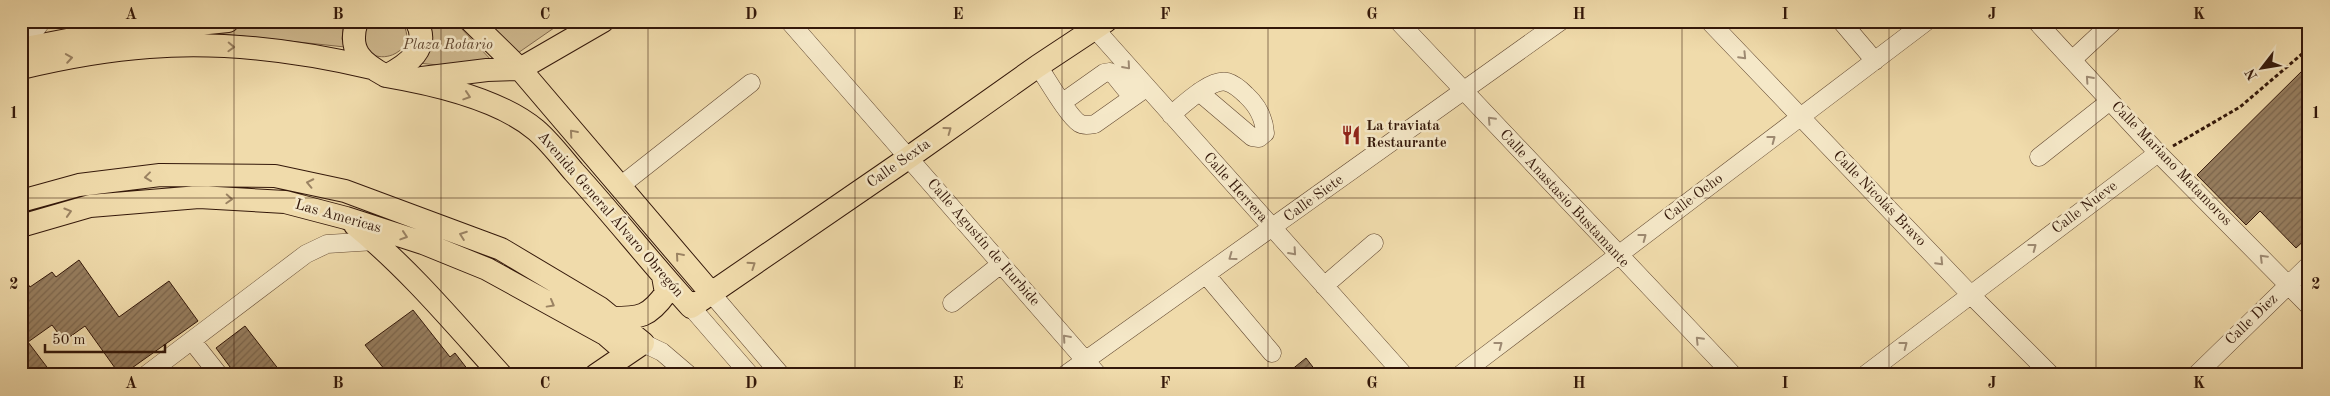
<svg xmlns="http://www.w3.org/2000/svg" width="2330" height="396" viewBox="0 0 2330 396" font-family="'Old Standard TT',serif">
<defs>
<pattern id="building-hatch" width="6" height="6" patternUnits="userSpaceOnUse" patternTransform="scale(1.25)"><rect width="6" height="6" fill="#967d5e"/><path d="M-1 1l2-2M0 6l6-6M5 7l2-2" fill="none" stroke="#7b654c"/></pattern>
</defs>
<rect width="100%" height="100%" fill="#f0dbab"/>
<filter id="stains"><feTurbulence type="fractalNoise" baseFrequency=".004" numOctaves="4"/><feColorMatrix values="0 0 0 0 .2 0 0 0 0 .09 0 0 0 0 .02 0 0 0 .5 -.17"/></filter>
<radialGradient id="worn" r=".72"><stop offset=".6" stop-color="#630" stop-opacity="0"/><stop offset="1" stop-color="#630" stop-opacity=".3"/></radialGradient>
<path fill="#d0ba90" stroke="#82694d" d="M296,21H344L342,39L345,47L195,31V27Z
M369,21H401C425,54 366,72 365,40C364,32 364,28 369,21Z
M425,21H448L460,27L493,62L448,66L418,63Z
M484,21H564L515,55Z"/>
<path fill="url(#building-hatch)" stroke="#34180a" d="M2309,64V236L2296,248L2260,211L2246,225L2197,175Z
M79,260L119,317L169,281L198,321L122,375H120L85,326L64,341L52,325L28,342L53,375H27L21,367V274L30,287L52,272L56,277Z
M413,310L450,357L455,353L472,375H426L419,367L409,375H389L365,345Z
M245,326L283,375H236L216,348Z
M1306,358L1319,375H1285Z"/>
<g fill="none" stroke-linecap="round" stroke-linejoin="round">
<defs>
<path id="minor" d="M86,21L98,34
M789,21L1098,375
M1088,21L1404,375
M1398,21L1733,375
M1709,21L1971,295L2051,375
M1841,21L1875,61
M2036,21L2158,153L2309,306
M21,48L42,21
M2072,60L2114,21
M1038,66C1047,79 1068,116 1079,123C1084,126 1089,125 1095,124L1146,88
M1063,102L1104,73L1110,72L1115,76L1132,97
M1171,115C1183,105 1211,78 1227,82C1234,84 1241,90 1246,95C1257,105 1264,118 1265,133L1259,138L1252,137L1199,92
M2039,157L2110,101
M619,187L751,83
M1207,276L1272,353
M1324,286L1374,243
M711,293L781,375
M952,303L1001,264
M691,307L750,375
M192,341L219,375
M643,343L662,352L689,375
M146,375L306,254L327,244L375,241
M1065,375L1561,21
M1460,375L1927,21
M1865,375L2158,153
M2196,375L2309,265"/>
<path id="major" d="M357,21C347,51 362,63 386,76C407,65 432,48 416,21
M471,21L520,69L711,293
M21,49L98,34L228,21
M21,68C63,58 106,50 149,47C224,41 300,51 372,68
M386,76C433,84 499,99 536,130C550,142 562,158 574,172C614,216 651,263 691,307L908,158L1038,66L1106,21
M422,78L487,70L520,69L603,21
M21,201L79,185L160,175L275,176L345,191L501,249L600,308L643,343L596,375
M355,225C409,269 454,323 501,375
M21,226L90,206L199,197L285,202L346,218L423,243L487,269L605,334L627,353
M612,318C640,318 649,317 666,293L663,276"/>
</defs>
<use href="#minor" stroke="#634932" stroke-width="19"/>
<use href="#major" stroke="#34180a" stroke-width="24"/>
<path stroke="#34180a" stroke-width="3" stroke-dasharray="4 2.5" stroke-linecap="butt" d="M2173,146L2240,107L2309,48"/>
<use href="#minor" stroke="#f5e8c8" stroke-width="18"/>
<use href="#major" stroke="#f0dbab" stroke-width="22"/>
</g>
<defs><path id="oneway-chevron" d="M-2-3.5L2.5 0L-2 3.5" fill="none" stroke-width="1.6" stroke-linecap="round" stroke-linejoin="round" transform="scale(1.25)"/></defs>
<g stroke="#9b8363">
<use href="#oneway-chevron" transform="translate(231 47) rotate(2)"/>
<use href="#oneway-chevron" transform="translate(69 58) rotate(-9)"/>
<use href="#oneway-chevron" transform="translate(467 96) rotate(18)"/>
<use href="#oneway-chevron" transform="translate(948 130) rotate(-36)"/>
<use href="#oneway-chevron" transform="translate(573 133) rotate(-131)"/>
<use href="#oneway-chevron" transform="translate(148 177) rotate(173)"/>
<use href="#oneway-chevron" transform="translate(310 183) rotate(-168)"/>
<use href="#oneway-chevron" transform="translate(229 199) rotate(3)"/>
<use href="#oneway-chevron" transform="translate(68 212) rotate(-17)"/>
<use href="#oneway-chevron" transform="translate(463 235) rotate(-160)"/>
<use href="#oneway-chevron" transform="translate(404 236) rotate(18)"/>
<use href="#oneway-chevron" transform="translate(679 256) rotate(-131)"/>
<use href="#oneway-chevron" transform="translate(752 265) rotate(-34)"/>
<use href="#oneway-chevron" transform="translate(551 304) rotate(29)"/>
</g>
<g stroke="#9e8a72">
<use href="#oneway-chevron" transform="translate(1743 56) rotate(46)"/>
<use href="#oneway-chevron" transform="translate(1127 66) rotate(49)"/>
<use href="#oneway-chevron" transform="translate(2089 79) rotate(-132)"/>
<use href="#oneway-chevron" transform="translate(1491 120) rotate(-133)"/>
<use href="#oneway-chevron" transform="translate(1772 139) rotate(-37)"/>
<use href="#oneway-chevron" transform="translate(1643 237) rotate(-37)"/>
<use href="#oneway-chevron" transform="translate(2033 247) rotate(-37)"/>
<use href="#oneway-chevron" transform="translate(1293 252) rotate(48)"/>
<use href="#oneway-chevron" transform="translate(1232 257) rotate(144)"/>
<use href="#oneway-chevron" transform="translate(2263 258) rotate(-135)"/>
<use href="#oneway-chevron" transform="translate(1940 262) rotate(46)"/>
<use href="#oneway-chevron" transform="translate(1066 338) rotate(-131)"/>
<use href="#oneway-chevron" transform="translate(1699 340) rotate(-134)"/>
<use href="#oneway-chevron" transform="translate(1499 345) rotate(-37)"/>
<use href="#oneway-chevron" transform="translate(1904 345) rotate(-37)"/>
</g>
<path fill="none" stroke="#34180a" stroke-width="1" stroke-opacity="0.55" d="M234,21V375M441,21V375M648,21V375M855,21V375M1062,21V375M1268,21V375M1475,21V375M1682,21V375M1889,21V375M2096,21V375M21,198H2309"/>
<defs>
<symbol id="restaurant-bare" viewBox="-9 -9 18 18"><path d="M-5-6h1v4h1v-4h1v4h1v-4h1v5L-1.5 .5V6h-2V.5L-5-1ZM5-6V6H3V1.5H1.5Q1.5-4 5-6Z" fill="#8f2418" stroke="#f5e8c8" stroke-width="2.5" paint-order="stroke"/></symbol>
</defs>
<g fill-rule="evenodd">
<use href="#restaurant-bare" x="1337" y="121" width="28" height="28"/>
</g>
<g text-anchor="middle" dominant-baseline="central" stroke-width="5" stroke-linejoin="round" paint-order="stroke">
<g font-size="15" font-style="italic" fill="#634932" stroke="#f5e8c8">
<text x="448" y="45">Plaza Rotario</text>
</g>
<g font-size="15" font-weight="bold" fill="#34180a" stroke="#f5e8c8" text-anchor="start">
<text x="1366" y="126">La traviata<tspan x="1366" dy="17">Restaurante</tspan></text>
</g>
<g font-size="15" fill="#34180a" stroke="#f5e8c8">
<text transform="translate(899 164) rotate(-35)">Calle Sexta</text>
<text transform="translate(2171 164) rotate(46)">Calle Mariano Matamoros</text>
<text transform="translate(1235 188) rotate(48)">Calle Herrera</text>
<text transform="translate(1694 198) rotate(-37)">Calle Ocho</text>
<text transform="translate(1314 199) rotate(-36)">Calle Siete</text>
<text transform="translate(1564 199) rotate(47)">Calle Anastasio Bustamante</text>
<text transform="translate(1879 199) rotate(46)">Calle Nicolás Bravo</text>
<text transform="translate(2085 208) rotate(-37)">Calle Nueve</text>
<text transform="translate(610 215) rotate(49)">Avenida General Álvaro Obregón</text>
<text transform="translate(338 217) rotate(16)">Las Americas</text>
<text transform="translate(983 243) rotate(49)">Calle Agustín de Iturbide</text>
<text transform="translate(2252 320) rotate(-44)">Calle Diez</text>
</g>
</g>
<rect width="2330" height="396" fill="none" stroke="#f0dbab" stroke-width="55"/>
<g transform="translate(2262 68) rotate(239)" stroke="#f5e8c8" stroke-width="4" paint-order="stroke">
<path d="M0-4L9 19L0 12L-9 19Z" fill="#34180a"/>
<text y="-8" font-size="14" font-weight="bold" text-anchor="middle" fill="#34180a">N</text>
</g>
<path d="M45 344v8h120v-8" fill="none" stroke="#34180a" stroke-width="2.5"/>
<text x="52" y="344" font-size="15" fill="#34180a" stroke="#f5e8c8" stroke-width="4" paint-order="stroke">50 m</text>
<rect x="28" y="28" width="2274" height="340" fill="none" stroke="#34180a" stroke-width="2"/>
<g font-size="16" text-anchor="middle" font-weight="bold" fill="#34180a">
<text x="131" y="19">A</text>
<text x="338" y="19">B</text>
<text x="545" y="19">C</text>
<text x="751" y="19">D</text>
<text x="958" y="19">E</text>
<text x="1165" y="19">F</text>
<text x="1372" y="19">G</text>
<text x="1579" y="19">H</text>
<text x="1785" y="19">I</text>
<text x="1992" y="19">J</text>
<text x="2199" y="19">K</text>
<text x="14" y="118">1</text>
<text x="2316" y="118">1</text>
<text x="14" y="289">2</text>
<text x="2316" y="289">2</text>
<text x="131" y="388">A</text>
<text x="338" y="388">B</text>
<text x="545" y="388">C</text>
<text x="751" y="388">D</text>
<text x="958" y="388">E</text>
<text x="1165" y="388">F</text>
<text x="1372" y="388">G</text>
<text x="1579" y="388">H</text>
<text x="1785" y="388">I</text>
<text x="1992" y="388">J</text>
<text x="2199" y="388">K</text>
</g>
<rect width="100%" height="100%" filter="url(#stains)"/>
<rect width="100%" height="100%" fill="url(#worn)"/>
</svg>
